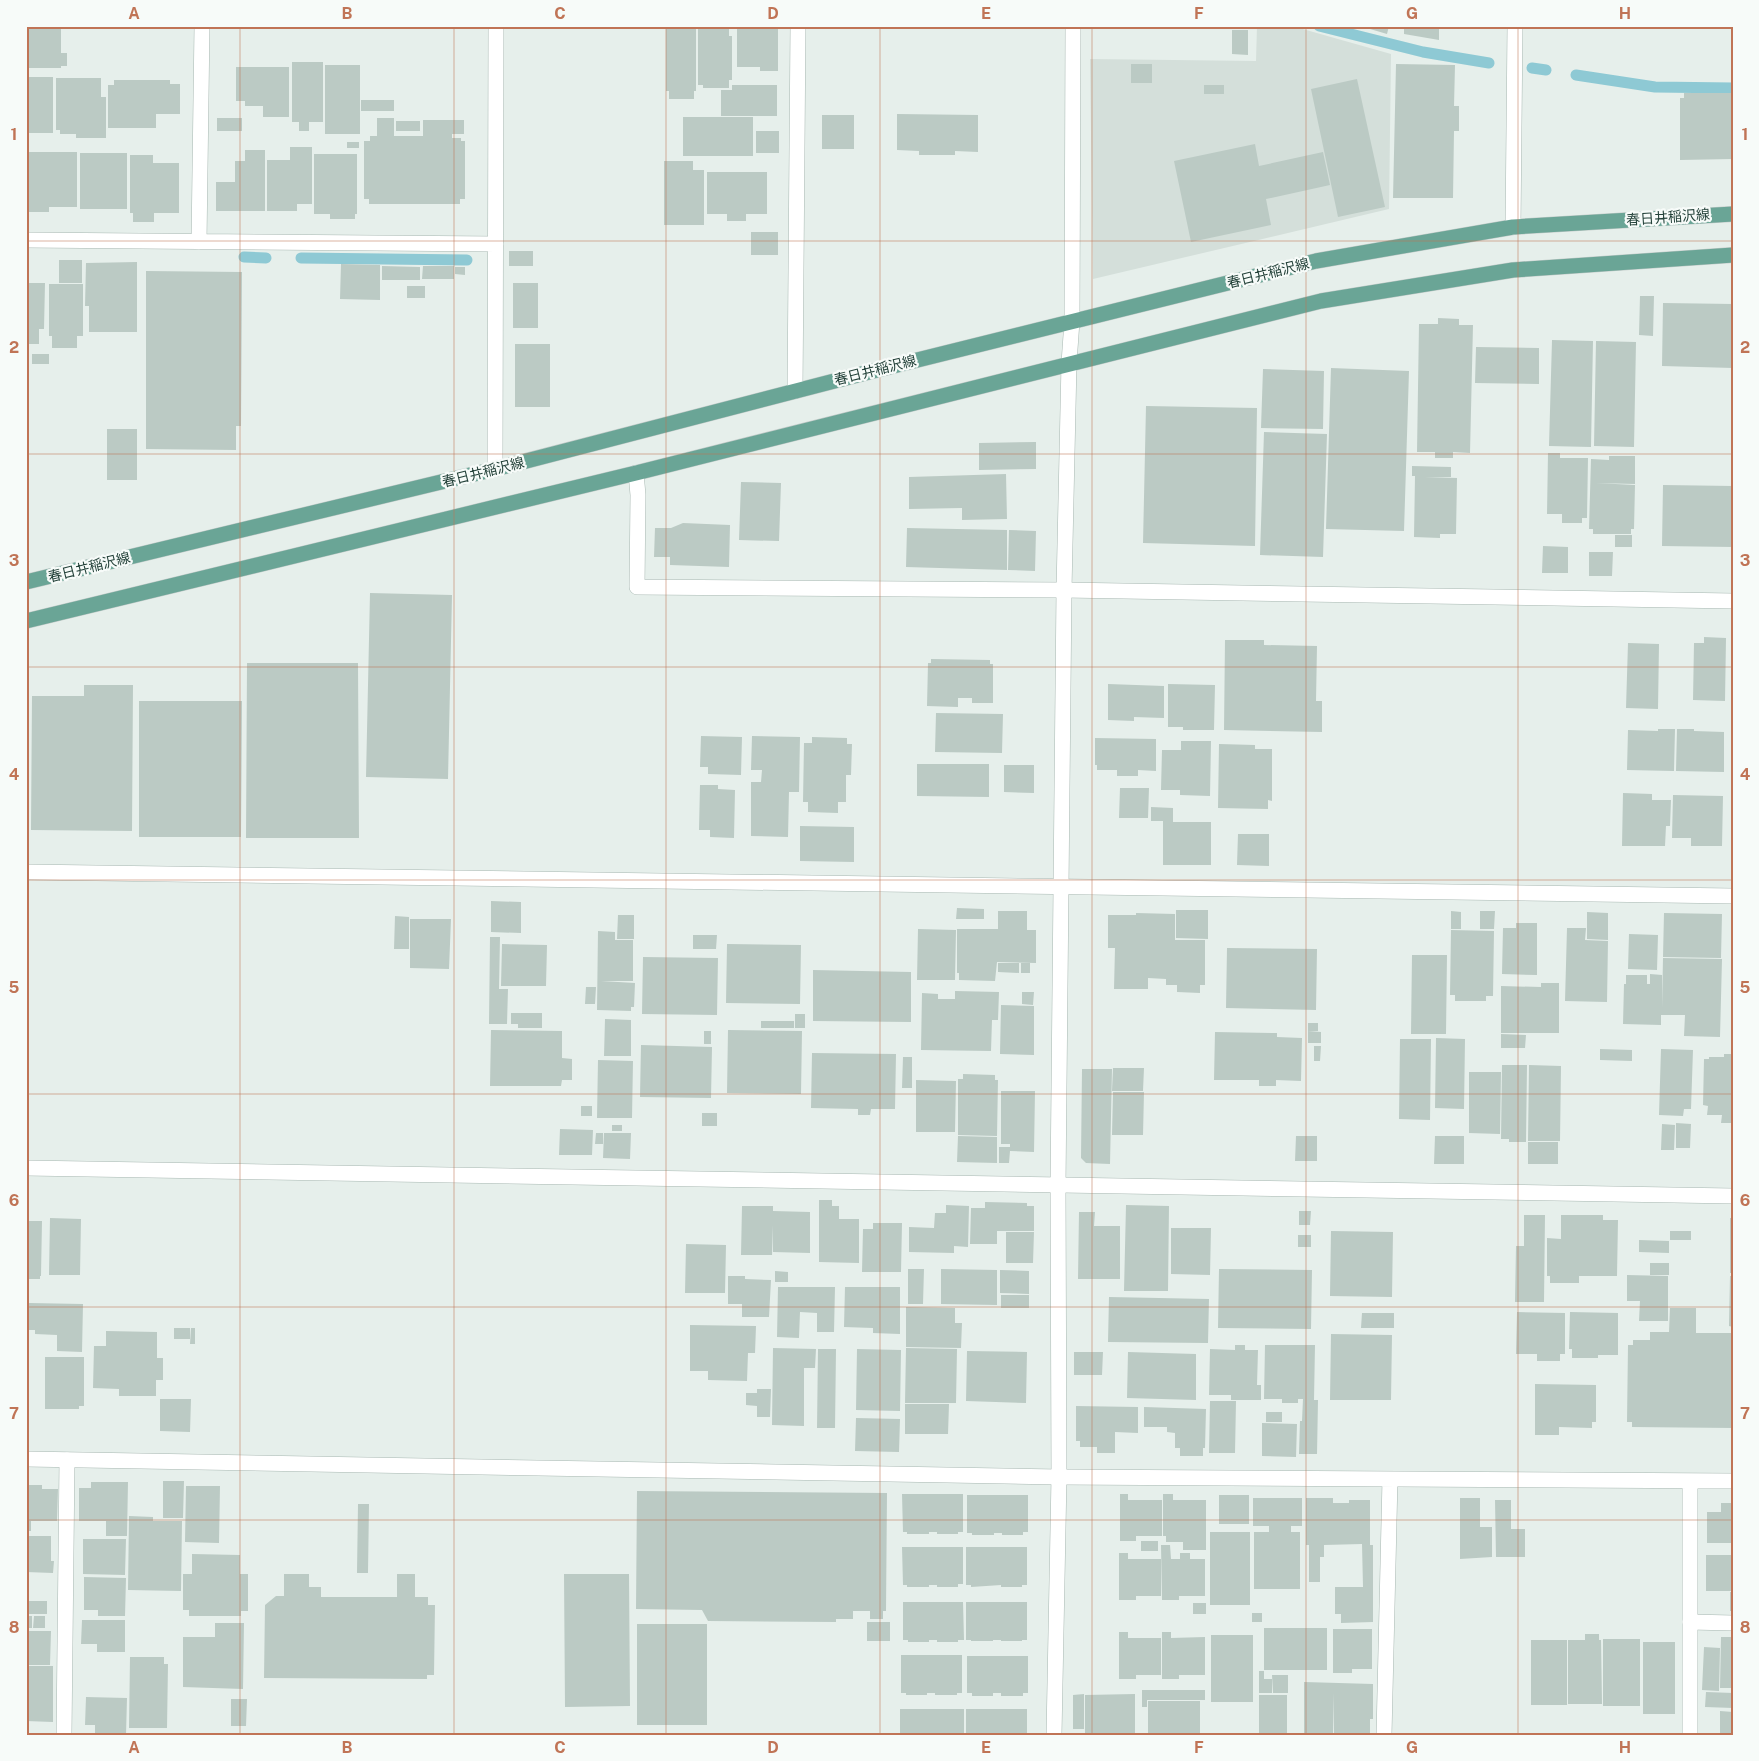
<svg xmlns="http://www.w3.org/2000/svg" width="1759" height="1761" viewBox="0 0 1759 1761" font-family="'Public Sans','Noto Sans JP',sans-serif">
<rect width="100%" height="100%" fill="#e6efeb"/>
<path fill="#d4dfda" d="M1257,26H1292L1391,54L1389,209L1093,279L1090,59L1256,61Z"/>
<g fill="none" stroke-linecap="round" stroke-linejoin="round">
<path stroke="#8ec9d4" stroke-width="11" d="M1319,26L1423,52L1489,63
M1532,68L1546,70
M1576,75L1655,87L1733,88
M244,257L266,258
M301,258L467,260"/>
</g>
<path fill="#bbcac4" d="M26,26H61V53H67V66H61V68H26Z
M666,26H696V91H694V99H669V91H666Z
M698,26H729V36H732V80H729V88H703V85H698Z
M737,26H778V71H760V67H737Z
M1371,26H1389L1387,34L1370,29Z
M1404,26H1439V40L1404,34Z
M1232,30H1248V55L1232,54Z
M292,62H323V122H309V131H299V122H292Z
M1131,64H1152V83H1131Z
M1396,64L1455,65L1454,106H1459V131H1454L1453,198H1393Z
M325,65H360V134H325Z
M236,67H289V117H263V106H245V101H236Z
M26,77H53V133H26Z
M56,78H101V97H106V138H76V134H60V130H56Z
M1357,79L1385,207L1338,217L1311,89Z
M114,80H170V84H180V114H156V128H108V85H114Z
M732,85H777V116H721V90H732Z
M1204,85H1224V94H1204Z
M1684,93H1733V159L1680,160V98H1684Z
M361,100H394V111H361Z
M897,114L978,115V152L955,151V155H919V151L897,150Z
M822,115H854V149H822Z
M683,117H753V156H683Z
M217,118H242V131H217Z
M377,118H394V136H423V120H464V134H452V138H461V141H465V199H460V204H369V199H364V141H370V136H377Z
M396,121H420V131H396Z
M756,131H779V153H756Z
M347,142H359V148H347Z
M1255,144L1259,166L1323,152L1330,185L1266,199L1271,225L1191,242L1174,161Z
M290,147H312V204H297V211H267V160H290Z
M245,150H265V211H216V182H235V161H245Z
M26,152H77V207H49V212H26Z
M80,153H127V209H80Z
M314,154H357V214H355V219H330V214H314Z
M130,155H153V163H179V213H154V222H133V213H130Z
M664,161H693V170H704V225H664Z
M707,172H767V214H746V221H727V214H707Z
M751,232H778V255H751Z
M509,251H533V266H509Z
M59,260H82V283H59Z
M137,262V332H89V306H85L86,263Z
M341,264L380,265V300L340,299Z
M382,266L420,267V280H382Z
M423,266H454V279H422Z
M455,267H465V275L455,274Z
M146,271L242,272L241,426H236V450L146,449Z
M26,283H45L44,329H39V344H26Z
M513,283H538V328H513Z
M49,284H83V336H77V348H52V336H49Z
M407,286H425V298H407Z
M1640,296H1654L1653,336L1639,335Z
M1663,303L1733,304V368L1662,366Z
M1438,318L1459,319V325H1473L1470,453L1453,452V458H1435V452H1417L1419,324H1438Z
M1552,340L1593,341L1591,447L1549,446Z
M1596,341L1636,342L1634,447L1594,446Z
M515,344H550V407H515Z
M1476,347L1539,348V384L1475,383Z
M32,354H49V364H32Z
M1331,368L1409,371L1404,531L1326,529Z
M1263,369L1324,371L1323,429L1261,428Z
M1146,406L1257,408L1255,546L1143,543Z
M107,429H137V480H107Z
M1264,432L1327,434L1323,557L1260,555Z
M1036,442V469L979,470V443Z
M1548,453H1560V458H1588L1587,518H1582V523H1562V514H1547Z
M1609,456H1635V484L1596,483L1635,485L1634,529H1631V534H1593V529H1589L1591,459L1609,460Z
M1412,466L1451,467V477H1425L1457,478L1456,534H1440V538L1414,537L1415,476H1412Z
M1006,474L1007,519L962,520V508L909,509V477Z
M741,482L781,483L779,541L739,540Z
M1663,485L1733,486V547L1662,546Z
M683,523L730,525L729,567L670,565V557H654L655,528H671Z
M907,528L1007,530V570L906,567Z
M1009,530L1036,531L1035,571L1008,570Z
M1615,535H1632V547H1615Z
M1543,546L1568,547V573H1542Z
M1589,552H1613L1612,576H1589Z
M370,593L452,595L448,779L366,777Z
M1704,637L1726,638L1725,701L1693,700L1694,643H1704Z
M1225,640H1264V645L1317,646L1316,701H1322V732L1224,730Z
M1628,643L1659,644L1658,709L1626,708Z
M931,659L990,660V664H993V703H972V698H958V707L927,706L928,663H931Z
M247,663H358L359,838H246Z
M1108,684L1164,686V718L1134,717V721L1108,720Z
M1168,684L1215,685L1214,730H1183V727H1168Z
M84,685H133L132,831L31,830L32,696H84Z
M139,701H242L241,837H139Z
M936,713L1003,714L1002,753L935,752Z
M1658,729H1675L1674,771L1627,770L1628,730L1658,731Z
M1677,729H1694V731L1724,732V772L1676,771Z
M701,736L742,737L741,775L708,774V767H700Z
M752,736L800,737L799,792H789L788,837L751,836V782H761L762,770H751Z
M812,737L847,738V744H852L851,775H846V802H838V813L808,812V802H803L804,743H812Z
M1095,738L1156,739V771L1138,770V776H1117V770H1097V765H1095Z
M1181,741H1211L1210,796L1180,795V790H1161L1162,750H1181Z
M1219,744L1255,745V749H1272V801L1268,800V809L1218,808Z
M917,764H989V797L917,796Z
M1004,765H1034V793L1004,792Z
M700,785H718V789L735,790L734,838L710,837V830H699Z
M1120,788H1149L1148,818H1119Z
M1623,793L1652,794V800H1671L1670,826H1666L1665,846H1622Z
M1673,795L1723,796L1722,846H1691V838H1672Z
M1151,807L1173,808V822H1211V865H1163V821H1151Z
M800,826L854,827V862L800,861Z
M1238,834H1269V866L1237,865Z
M491,901L521,902V933L491,932Z
M957,908L984,909V919H956Z
M1176,910H1208V939L1176,938Z
M998,911H1027V930H1036V963L997,962L995,981L959,980V973H957V929H998Z
M1451,911L1461,912V929H1451Z
M1480,911H1495L1494,929H1480Z
M1587,912L1608,913V940L1587,939Z
M1136,913L1175,914V940H1205V985H1200V993L1177,992V985H1166V979L1148,978V989H1114L1115,948H1108V915H1136Z
M1664,913L1722,914L1721,958L1663,957Z
M618,915H634V939H617Z
M395,916L409,917V949H394Z
M410,919H451L449,969L410,968Z
M1516,923H1537V975L1502,974L1503,928H1516Z
M1567,928H1586L1585,940L1608,941L1607,1002L1565,1001Z
M918,929L956,930L955,980H917Z
M1451,930L1494,931L1493,996H1486V1001H1455V995H1450Z
M598,931L615,932V940H633V981H601L635,983L634,1007H631V1011L597,1010Z
M1629,934L1658,935L1657,970L1628,969Z
M693,935H717L716,949H693Z
M490,937H500L499,989H508L507,1024H489Z
M502,944L547,945L546,986H501Z
M727,944L801,945L800,1004L726,1003Z
M1227,948L1317,949L1316,1010L1226,1008Z
M1412,955H1447L1446,1034H1411Z
M643,957L718,958L717,1015L642,1014Z
M1663,958L1722,959L1720,1037L1684,1036L1685,1015H1661V1025L1623,1024L1624,984H1626V975H1647V984H1650V974L1662,975V1008Z
M998,963H1019V973L998,972Z
M1021,963H1030V973H1021Z
M813,970L911,972V1022L813,1021Z
M1541,983H1559V1033H1501V986L1541,987Z
M586,987H596L595,1004H585Z
M955,991L999,992L998,1020H992L991,1051L921,1050L922,993L938,994V999H955Z
M1022,992H1034L1033,1005L1022,1004Z
M1001,1005L1034,1006V1055L1000,1054Z
M511,1013H542V1028H518V1024H511Z
M795,1014H805V1028H795Z
M605,1019L631,1020V1056H604Z
M761,1021H794V1028H761Z
M1308,1023H1318V1031H1308Z
M491,1030L562,1031V1058L572,1059V1080H562L561,1086H490Z
M728,1030L802,1031L801,1094L727,1093Z
M704,1031H711V1044H704Z
M1308,1031L1321,1032V1043H1308Z
M1215,1032L1277,1033V1037L1302,1038L1301,1081L1276,1080V1086H1259V1080H1214Z
M1501,1034L1526,1035L1525,1048H1501Z
M1436,1038L1465,1039L1464,1109L1435,1108Z
M1400,1039H1431L1430,1120L1399,1119Z
M641,1045L712,1047L711,1098L640,1097Z
M1314,1046H1321L1320,1061H1314Z
M1600,1049L1632,1050V1061L1600,1060Z
M1661,1049L1693,1050L1691,1109H1684L1683,1116L1659,1115Z
M812,1053L896,1054L895,1109H871L870,1115H858V1109L811,1108Z
M1724,1054H1733V1123H1721L1722,1115H1707L1708,1106L1703,1105L1704,1059H1709V1057H1724Z
M903,1057H912V1088H902Z
M598,1060L633,1061L632,1118H597Z
M1502,1065H1527L1526,1142H1509V1139H1501Z
M1529,1065L1561,1066L1560,1141H1528Z
M1113,1068H1144L1143,1091H1112Z
M1082,1069H1112L1110,1164L1086,1163L1081,1158Z
M1469,1072H1501L1500,1134L1469,1133Z
M963,1074L995,1075V1080H998L997,1136L958,1135V1079H963Z
M916,1080L956,1081L955,1132H916Z
M1001,1091H1035L1034,1152L1010,1151L1009,1163H999V1147H1010V1144H1001Z
M1113,1092H1144L1143,1135H1112Z
M581,1106H592V1116H581Z
M702,1113H717V1126H702Z
M1676,1123L1691,1124L1690,1148H1676Z
M1662,1124L1675,1125L1674,1150H1661Z
M612,1125H622V1131H612Z
M560,1129L593,1130L592,1155H559Z
M596,1133H603V1144H595Z
M604,1133H631L630,1159L603,1158Z
M958,1136L997,1137V1163L957,1162Z
M1296,1136H1317V1161H1295Z
M1435,1136H1464V1164H1434Z
M1528,1142H1558V1164H1528Z
M819,1200H832V1206H839V1219H859V1263L819,1262Z
M985,1202L1027,1203V1206H1034V1231H997V1244H970L971,1208H985Z
M946,1205L969,1206L968,1247L954,1246V1253L909,1252V1227L934,1228L935,1213H946Z
M1126,1205L1169,1206L1168,1291H1124Z
M742,1206H773V1211L810,1212V1253L773,1252V1225L772,1255H741Z
M1299,1211H1311L1310,1225H1299Z
M1079,1212H1095L1094,1226H1120V1279H1078Z
M1524,1215H1545L1544,1302H1515L1516,1246H1524Z
M1561,1215H1603V1220H1618L1617,1276H1579V1283H1550V1276H1547V1238L1561,1239Z
M50,1218L81,1219L80,1275H49Z
M1730,1218H1733V1273H1730Z
M26,1221H42L41,1276H40V1279H27Z
M873,1223H902L901,1272H862L863,1229H873Z
M1171,1228H1211L1210,1275L1171,1274Z
M1331,1231L1393,1232L1392,1297L1330,1296Z
M1670,1231H1691V1240H1670Z
M1006,1232H1034L1033,1263H1006Z
M1298,1235H1311V1247H1298Z
M1639,1240L1669,1241V1253L1639,1252Z
M686,1244L726,1245L725,1293H685Z
M1650,1263H1669V1275H1650Z
M908,1269H924L923,1304H908Z
M941,1269L997,1270V1305L941,1304Z
M1219,1269L1312,1270L1311,1329L1218,1328Z
M1000,1270L1029,1271V1294L1000,1293Z
M775,1271L788,1272V1282H775Z
M1627,1275L1668,1276V1321H1639L1640,1301H1627Z
M728,1276H745V1279L771,1280L769,1317H742V1304H728Z
M1730,1276H1733V1327L1729,1326Z
M778,1287H835L834,1332H817V1313L800,1312L799,1338L777,1337Z
M845,1287H900V1334L873,1333V1328L844,1327Z
M1001,1295H1029V1308H1001Z
M1109,1297L1209,1299L1208,1343L1108,1342Z
M29,1303L83,1304L82,1352L57,1351V1335L35,1334V1330H29Z
M906,1307L955,1308V1323H962L961,1348L906,1347Z
M1670,1308H1696V1333H1733V1428L1632,1427V1422H1627L1628,1345H1633V1340H1650V1332H1669Z
M1517,1312L1565,1313V1354H1560V1361H1537V1354H1516Z
M1570,1312L1618,1313V1355H1598V1358H1572V1349H1569Z
M1362,1313H1394V1328H1361Z
M690,1325L756,1326L755,1353H748L747,1381L708,1380V1371H690Z
M174,1328H190V1339H174Z
M191,1328H195V1344H190Z
M106,1331L157,1332V1358H163V1380H156V1396H119V1389L93,1388L94,1346H106Z
M1331,1334L1392,1335L1391,1400H1330Z
M1235,1345H1245V1350H1258L1257,1385H1261V1400H1231V1395H1209L1210,1349L1235,1350Z
M1265,1345H1315L1314,1400H1318L1317,1454H1299L1300,1421H1302L1303,1399H1298V1403H1282V1399H1264Z
M773,1348L816,1349L815,1368H804V1426L772,1425Z
M906,1348L957,1349L956,1403H905Z
M818,1349H836L835,1428H817Z
M857,1349L901,1350L900,1411L856,1410Z
M967,1351L1027,1352L1026,1403L966,1401Z
M1074,1352H1103L1102,1375H1074Z
M1128,1352L1196,1354V1400L1127,1398Z
M45,1357H84V1406H79V1409H45Z
M1535,1384L1596,1385V1422H1592V1428L1559,1427V1435H1535Z
M757,1389H771L770,1417H757V1406L746,1405V1393H757Z
M160,1399H191L190,1432L160,1431Z
M1210,1401H1236L1235,1453H1209Z
M905,1404H949L948,1434H905Z
M1076,1406L1138,1407V1433L1115,1432V1453H1097V1447H1080V1441H1076Z
M1144,1407L1206,1409L1205,1448H1203V1456H1180V1448H1175V1433L1167,1432V1427H1144Z
M1266,1412H1282V1422H1266Z
M856,1418L900,1419L899,1452L855,1451Z
M1262,1423L1297,1424L1296,1457L1262,1456Z
M163,1481H184L183,1518H163Z
M91,1482H128L127,1536H106V1521H79V1488H91Z
M26,1485H42V1489H58L57,1521H31V1531H26Z
M186,1486H220L219,1543L185,1542Z
M637,1491L887,1493L886,1611H883V1619H870V1611H853V1619H836V1622L708,1621L702,1610L636,1609Z
M902,1494H963V1532H958V1534H937V1532H929V1534H907V1532H903Z
M1120,1494H1128V1500H1162V1536H1136V1541H1120Z
M1163,1494H1173V1500H1206V1550H1183V1542H1166V1536H1163Z
M967,1495H1028V1532H1023V1535H1002V1533H994V1535H972V1533H967Z
M1219,1495H1249V1524H1219Z
M1253,1498H1302V1526H1291V1532H1300V1589H1254V1532H1269V1526H1253Z
M1306,1498H1333V1503H1349V1500H1370V1545H1373V1622L1341,1623V1614H1335V1587H1363L1362,1544L1324,1545V1557H1320V1582H1309V1545H1306Z
M1460,1498H1480V1527H1492V1557L1460,1559Z
M1495,1500H1511V1529H1525V1557H1496Z
M1721,1503H1733V1543H1707V1512H1721Z
M358,1504H369L368,1573H357Z
M129,1516L153,1517V1521H182L181,1591L128,1590Z
M1210,1532H1250V1605H1210Z
M26,1536H51V1561H54L53,1573L26,1572Z
M83,1539H126L125,1575L83,1574Z
M1141,1541H1158V1551H1141Z
M1161,1545H1170L1171,1559H1180V1553H1190V1559H1205V1596H1179V1600H1162Z
M902,1547H963V1584H958V1587H937V1585H929V1587H907V1585H903Z
M966,1547H1027V1585H1022V1587H1001V1585L971,1587V1585H966Z
M1119,1553H1128V1559H1161V1596H1136V1600H1119Z
M192,1554L240,1555V1574H248V1611H241V1616H189V1610H183V1574H192Z
M1706,1555H1733V1591H1706Z
M284,1574H309V1587H321V1597H397V1574H415V1597H428V1605H435L434,1675H427V1679L264,1678L265,1605L276,1596H284Z
M564,1574H629L630,1706L565,1707Z
M84,1577L126,1578L125,1616H98V1610H84Z
M1730,1592H1733V1611H1730Z
M26,1601H47V1614H26Z
M903,1602H963L964,1640H958V1642H937V1640H929V1642H908V1640H903Z
M966,1602H1027V1640H1022V1641H1001V1640H993V1641H971V1640H966Z
M1193,1603H1206V1614H1193Z
M1252,1613H1262V1622H1252Z
M26,1616H32V1628H26Z
M34,1616H45V1628H33Z
M82,1620H125V1652H97V1644H81Z
M867,1622H890V1641H867Z
M215,1623H244L243,1689L183,1687V1637H215Z
M637,1624H707V1725H637Z
M1264,1628H1327V1670H1264Z
M1333,1629H1372V1669H1352V1673H1333Z
M26,1631H51L50,1665H26Z
M1119,1632H1128V1638H1161V1675H1136V1679H1119Z
M1162,1632H1171V1638L1205,1637V1675H1179V1679H1162Z
M1585,1634H1599V1640H1601L1602,1704H1568V1640H1585Z
M1211,1635H1253V1702H1211Z
M1721,1637H1733V1688H1720Z
M1603,1639H1640V1706H1603Z
M1531,1640H1567V1705H1531Z
M1643,1642H1675V1714H1643Z
M1704,1647L1720,1648L1719,1691L1702,1690Z
M901,1655H962V1693H957V1695H935V1693H927V1695H906V1693H901Z
M967,1656H1028V1693H1023V1696H1001V1693H993V1696H972V1693H967Z
M130,1657H164V1664H168L167,1728H129Z
M26,1666H53V1722L26,1721Z
M1259,1671H1264V1679H1272V1693H1259Z
M1272,1675H1288V1693H1273Z
M1304,1682L1373,1684V1719H1370V1735H1334V1693L1333,1735H1304Z
M1142,1690H1205V1700H1147V1707H1142Z
M1706,1692L1733,1693V1708L1705,1707Z
M1084,1694V1729H1073V1695Z
M1135,1694V1735H1085V1695Z
M1259,1695H1287V1735H1259Z
M86,1697L127,1698L126,1735H95V1725H85Z
M231,1699H247L246,1726H231Z
M1148,1701H1200V1735H1148Z
M900,1709H964V1735H900Z
M966,1709H1027V1735H966Z
M1720,1711L1733,1712V1735H1720Z"/>
<g fill="none" stroke-linecap="round" stroke-linejoin="round">
<defs>
<path id="service" d="M1690,1622L1733,1623
M64,1735L67,1460"/>
<path id="minor" d="M1513,227L1515,26
M26,240L496,244
M199,242L202,26
M1069,363L1072,321L1073,26
M795,391L798,26
M495,469L496,26
M636,473L638,495L637,587L1064,590L1733,601
M26,872L1733,896
M26,1168L1733,1196
M26,1459L1059,1477L1733,1481
M1690,1482V1735
M1384,1735L1390,1479"/>
<path id="tertiary" d="M1054,1735L1059,1477L1058,1186L1064,590L1069,363"/>
<path id="primary" d="M26,582L495,469L873,371L1316,261L1513,227L1733,214
M26,621L636,473L1321,301L1513,270L1733,255"/>
</defs>
<use href="#service" stroke="#a8b8b2" stroke-width="16"/>
<use href="#minor" stroke="#a8b8b2" stroke-width="16"/>
<use href="#tertiary" stroke="#a8b8b2" stroke-width="16"/>
<use href="#primary" stroke="#c2cac8" stroke-width="16"/>
<use href="#service" stroke="#fff" stroke-width="15"/>
<use href="#minor" stroke="#fff" stroke-width="15"/>
<use href="#tertiary" stroke="#fff" stroke-width="15"/>
<use href="#primary" stroke="#6aa596" stroke-width="15"/>
</g>
<path fill="none" stroke="#c07456" stroke-width="1" stroke-opacity="0.55" d="M240,26V1735M454,26V1735M666,26V1735M880,26V1735M1092,26V1735M1306,26V1735M1518,26V1735M26,241H1733M26,454H1733M26,667H1733M26,880H1733M26,1094H1733M26,1307H1733M26,1520H1733"/>
<g text-anchor="middle" dominant-baseline="central" stroke-width="4.5" stroke-linejoin="round" paint-order="stroke">
<g font-size="14" fill="#24423a" stroke="#f7fbf9">
<text transform="translate(1668 217) rotate(-4)">春日井稲沢線</text>
<text transform="translate(1268 273) rotate(-14)">春日井稲沢線</text>
<text transform="translate(875 370) rotate(-14)">春日井稲沢線</text>
<text transform="translate(483 472) rotate(-14)">春日井稲沢線</text>
<text transform="translate(89 567) rotate(-14)">春日井稲沢線</text>
</g>
</g>
<rect width="1759" height="1761" fill="none" stroke="#f7fbf9" stroke-width="55"/>
<rect x="28" y="28" width="1704" height="1706" fill="none" stroke="#c07456" stroke-width="2"/>
<g font-size="16" text-anchor="middle" font-weight="bold" fill="#c07456">
<text x="134" y="19">A</text>
<text x="347" y="19">B</text>
<text x="560" y="19">C</text>
<text x="773" y="19">D</text>
<text x="986" y="19">E</text>
<text x="1199" y="19">F</text>
<text x="1412" y="19">G</text>
<text x="1625" y="19">H</text>
<text x="14" y="140">1</text>
<text x="1745" y="140">1</text>
<text x="14" y="353">2</text>
<text x="1745" y="353">2</text>
<text x="14" y="566">3</text>
<text x="1745" y="566">3</text>
<text x="14" y="780">4</text>
<text x="1745" y="780">4</text>
<text x="14" y="993">5</text>
<text x="1745" y="993">5</text>
<text x="14" y="1206">6</text>
<text x="1745" y="1206">6</text>
<text x="14" y="1419">7</text>
<text x="1745" y="1419">7</text>
<text x="14" y="1633">8</text>
<text x="1745" y="1633">8</text>
<text x="134" y="1753">A</text>
<text x="347" y="1753">B</text>
<text x="560" y="1753">C</text>
<text x="773" y="1753">D</text>
<text x="986" y="1753">E</text>
<text x="1199" y="1753">F</text>
<text x="1412" y="1753">G</text>
<text x="1625" y="1753">H</text>
</g>
</svg>
